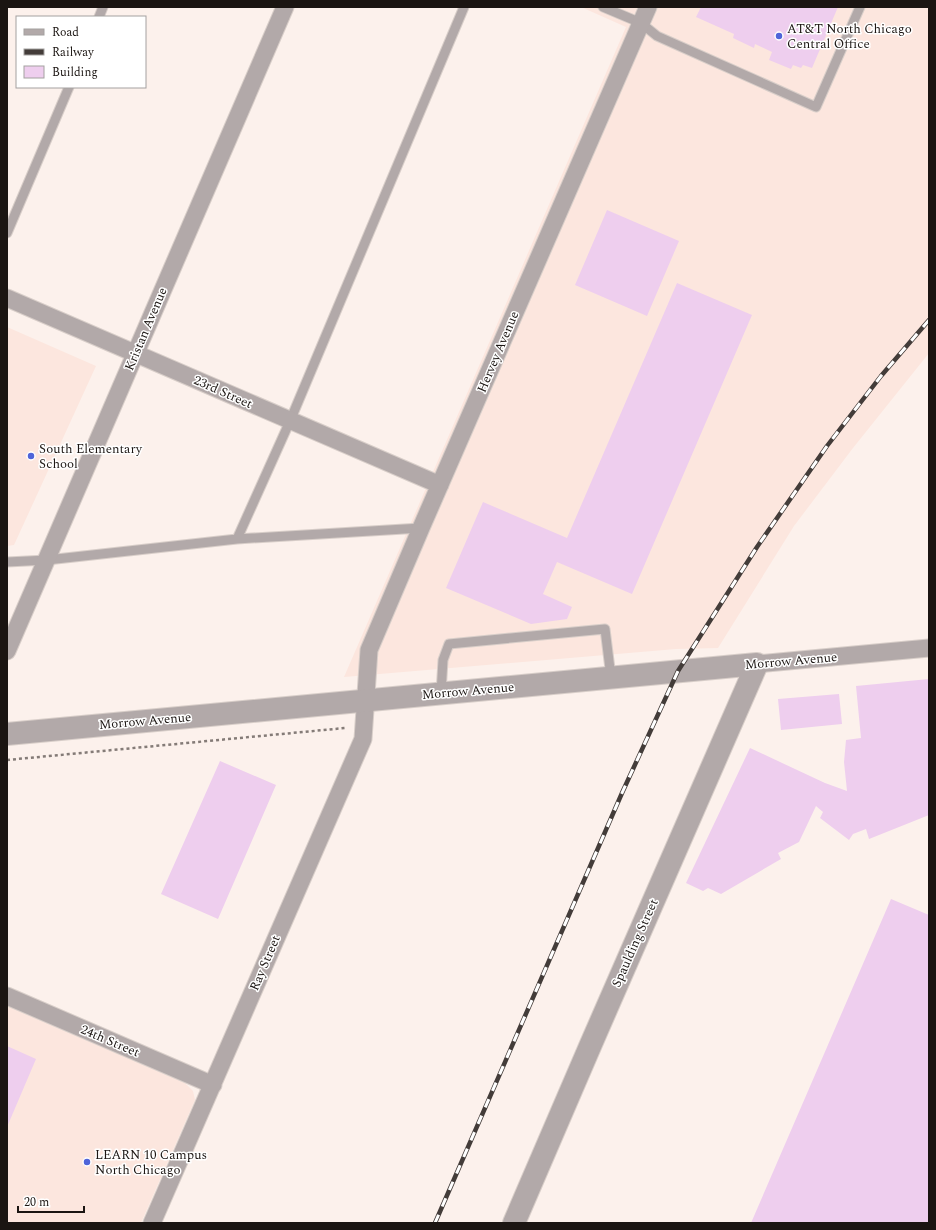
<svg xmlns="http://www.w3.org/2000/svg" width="936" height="1230" viewBox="0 0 936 1230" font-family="Spectral,serif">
<rect width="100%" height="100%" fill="#fcf1ec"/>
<path fill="#fce6de" d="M581,7H929V353L853,448L794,526L718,648L676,649L344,677L626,27Z
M7,327L96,366L14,545L7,546Z
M7,1006L185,1083L193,1091L195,1100L141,1223H7Z"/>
<path fill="#eeceee" d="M701,7H838L812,68L803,65L801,68L793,65L791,69L769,60L772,52L755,44L754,48L733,38L734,34L696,17Z
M607,210L679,241L647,316L575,285Z
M677,283L752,315L632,594L557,562L543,594L572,607L567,619L531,624L446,588L483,502L567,538Z
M929,679V815L869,839L866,829L853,834L849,840L820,818L823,812L816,806L799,842L778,853L781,859L721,894L708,888L703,891L686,883L750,748L825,783L847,791L844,762L846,740L861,738L856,686Z
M839,694L842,724L781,730L778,699Z
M220,761L276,785L218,919L161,894Z
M891,899L929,915V1223H751Z
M7,1046L36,1059L7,1127Z"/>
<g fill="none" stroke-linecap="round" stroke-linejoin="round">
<defs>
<path id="service" d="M603,7L641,23L657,36L816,107L860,7
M99,17L103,7
M7,233L69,87
M237,539L290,421L464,7
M7,562L47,560L237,539L421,528
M441,693L443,660L449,644L605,629L611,677"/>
<path id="minor" d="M7,298L440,485
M7,651L285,7
M757,664L929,648
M7,996L213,1085
M152,1223L363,739L369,650L421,528L648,7"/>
<path id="tertiary" d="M7,734L757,664L591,1044L514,1223"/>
</defs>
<use href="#service" stroke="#d8cec9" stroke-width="11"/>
<use href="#minor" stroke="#d8cec9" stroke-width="19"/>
<use href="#tertiary" stroke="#d8cec9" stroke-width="24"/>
<path stroke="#847b77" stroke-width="2.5" stroke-dasharray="3 3" stroke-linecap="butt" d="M7,760L345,728
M127,1223V1222"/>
<use href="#service" stroke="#b2a9a9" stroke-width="9"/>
<use href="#minor" stroke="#b2a9a9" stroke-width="17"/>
<use href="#tertiary" stroke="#b2a9a9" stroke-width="22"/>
<defs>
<path id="rail" d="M435,1223L622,793L678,671L757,547L827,446L881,376L929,320"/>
</defs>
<use href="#rail" stroke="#433c39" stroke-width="4.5"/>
<use href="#rail" stroke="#fff" stroke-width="3" stroke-dasharray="9" stroke-linecap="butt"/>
</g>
<g fill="#4e64d9" stroke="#fff" stroke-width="1.5">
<circle cx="779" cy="36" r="4"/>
<circle cx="31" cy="456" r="4"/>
<circle cx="87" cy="1162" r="4"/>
</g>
<g text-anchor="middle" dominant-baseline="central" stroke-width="3" stroke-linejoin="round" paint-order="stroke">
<g font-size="13" fill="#1b1512" stroke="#fff" text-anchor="start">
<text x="787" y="29">AT&amp;T North Chicago<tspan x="787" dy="15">Central Office</tspan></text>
<text x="39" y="449">South Elementary<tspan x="39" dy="15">School</tspan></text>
<text x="95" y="1155">LEARN 10 Campus<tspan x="95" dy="15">North Chicago</tspan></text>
</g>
<g font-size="13" fill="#1b1512" stroke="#fff">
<text transform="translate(146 329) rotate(-67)">Kristan Avenue</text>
<text transform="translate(498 352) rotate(-67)">Hervey Avenue</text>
<text transform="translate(223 392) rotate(24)">23rd Street</text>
<text transform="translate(791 661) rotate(-5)">Morrow Avenue</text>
<text transform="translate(468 691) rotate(-5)">Morrow Avenue</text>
<text transform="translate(145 721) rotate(-5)">Morrow Avenue</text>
<text transform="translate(635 943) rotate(-66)">Spaulding Street</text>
<text transform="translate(265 963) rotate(-67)">Ray Street</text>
<text transform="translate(110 1041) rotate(23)">24th Street</text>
</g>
</g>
<rect width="936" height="1230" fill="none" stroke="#1b1512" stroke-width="16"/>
<rect x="16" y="16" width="130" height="72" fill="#ffffff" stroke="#a4a1a0"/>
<rect x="24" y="29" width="20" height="6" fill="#b2a9a9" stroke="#a4a1a0"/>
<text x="52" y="36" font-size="12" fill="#1b1512">Road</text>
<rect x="24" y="49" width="20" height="6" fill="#433c39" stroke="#a4a1a0"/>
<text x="52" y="56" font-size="12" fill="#1b1512">Railway</text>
<rect x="24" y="66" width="20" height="12" fill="#eeceee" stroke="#a4a1a0"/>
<text x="52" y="76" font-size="12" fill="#1b1512">Building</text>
<path d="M18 1206v6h66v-6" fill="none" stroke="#1b1512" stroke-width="2"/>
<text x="24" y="1206" font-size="12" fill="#1b1512" stroke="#ffffff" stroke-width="3" paint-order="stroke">20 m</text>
</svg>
